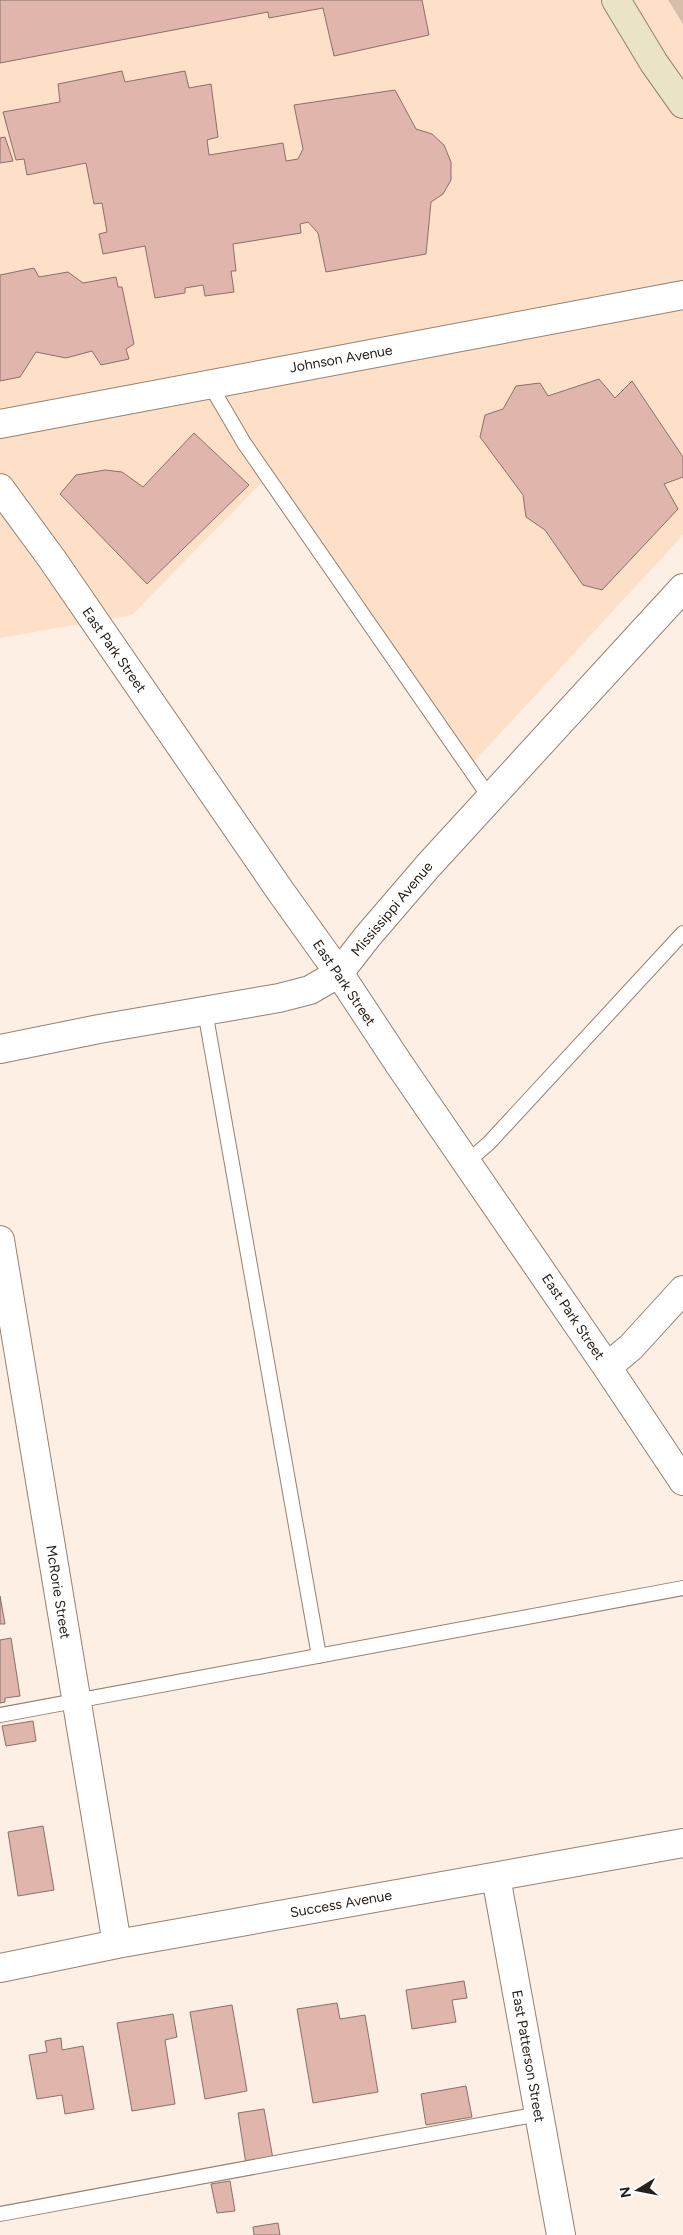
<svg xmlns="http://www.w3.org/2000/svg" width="683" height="2235" viewBox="0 0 683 2235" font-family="Figtree,sans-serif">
<rect width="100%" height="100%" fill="#fdefe4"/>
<path fill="#fee0c9" d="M0,0H683V535L472,764L270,474L132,615L0,638Z"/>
<path fill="#d6beab" d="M668,0H683V24Z"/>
<path fill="#e0b5ac" stroke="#8a6f6a" d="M0,0H422L429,35L334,56L323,8L269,18L268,12L0,63Z
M122,71L125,82L185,71L189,88L211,84L218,137L207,140L209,155L283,143L286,161L298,159L303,149L294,105L395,90L416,129L432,134L444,145L451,162V180L443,194L431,202L426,254L326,272L318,233L308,222L300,224L301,233L233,244L236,271H231L234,292L205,296L203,285L185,288V293L155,298L145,246L103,254L99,234L107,232L102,203L94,204L86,163L27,175L24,159L16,160L3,112L60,102L58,84Z
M5,137L13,161L0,163V138Z
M34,268L39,277L68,272L83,283L116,277L118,287H122L134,344L126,349L129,359L101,365L92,351L66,358L36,352L20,377L0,381V275Z
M599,379L615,398L632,381L683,457V477L664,484L678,509L602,590L583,585L545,530L526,517L523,495L480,437L485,415L503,409L516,386L540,383L548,396Z
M194,433L249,485L147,584L60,494L76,475L105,470L122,472L143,487Z
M0,1596L5,1624H0Z
M11,1638L20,1696L5,1698V1702L0,1703V1640Z
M33,1721L36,1741L6,1746L2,1726Z
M43,1826L54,1890L18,1896L8,1832Z
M464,1981L467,1998L452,2000L456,2022L412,2029L406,1990Z
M337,2003L340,2019L365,2015L378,2092L313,2103L297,2009Z
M232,2005L247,2091L205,2099L190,2012Z
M173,2014L177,2037L165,2040L175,2104L132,2111L117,2023Z
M61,2038L62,2050L83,2046L94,2109L65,2114L62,2095L37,2099L29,2055L47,2052L45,2041Z
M466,2086L472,2117L426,2125L421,2094Z
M264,2109L273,2159L246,2164L238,2113Z
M230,2181L235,2211L217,2213L211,2184Z
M278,2223L280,2235H254L253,2227Z"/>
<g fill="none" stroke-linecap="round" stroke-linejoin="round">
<defs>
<path id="lane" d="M209,383L244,443L490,798
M205,1011L319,1656
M467,1162L489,1143L683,933
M0,1715L683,1588
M0,2214L539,2114"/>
<path id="street" d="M0,424L683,295
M0,488L52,559L281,892L339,973L399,1064L607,1367L683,1481
M0,1049L99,1029L279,998L310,990L339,973L367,937L428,866L683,588
M0,1240L117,1944
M607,1367L631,1347L683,1290
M496,1877L561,2235
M0,1968L117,1944L683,1843"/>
<path id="secondary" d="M616,0L654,63L683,104"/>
</defs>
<use href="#lane" stroke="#958170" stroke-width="16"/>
<use href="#street" stroke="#958170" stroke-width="30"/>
<use href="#secondary" stroke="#958170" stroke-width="30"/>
<use href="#lane" stroke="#fff" stroke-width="14"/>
<use href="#street" stroke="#fff" stroke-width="28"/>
<use href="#secondary" stroke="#ebe3c6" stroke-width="28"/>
</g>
<g text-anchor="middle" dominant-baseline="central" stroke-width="4" stroke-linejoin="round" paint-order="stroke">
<g font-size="14" fill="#28201a" stroke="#fff">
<text transform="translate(341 359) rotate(-10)">Johnson Avenue</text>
<text transform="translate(114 650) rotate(55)">East Park Street</text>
<text transform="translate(392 909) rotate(-50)">Mississippi Avenue</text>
<text transform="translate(344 983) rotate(56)">East Park Street</text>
<text transform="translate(573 1317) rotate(56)">East Park Street</text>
<text transform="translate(58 1592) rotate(81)">McRorie Street</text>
<text transform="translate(341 1904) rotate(-10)">Success Avenue</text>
<text transform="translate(528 2056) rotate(80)">East Patterson Street</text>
</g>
</g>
<g transform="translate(638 2190) rotate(260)" stroke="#ffffff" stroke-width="4" paint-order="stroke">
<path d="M0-4L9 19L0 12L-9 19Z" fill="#28201a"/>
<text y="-8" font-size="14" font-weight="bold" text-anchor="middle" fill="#28201a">N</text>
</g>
</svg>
